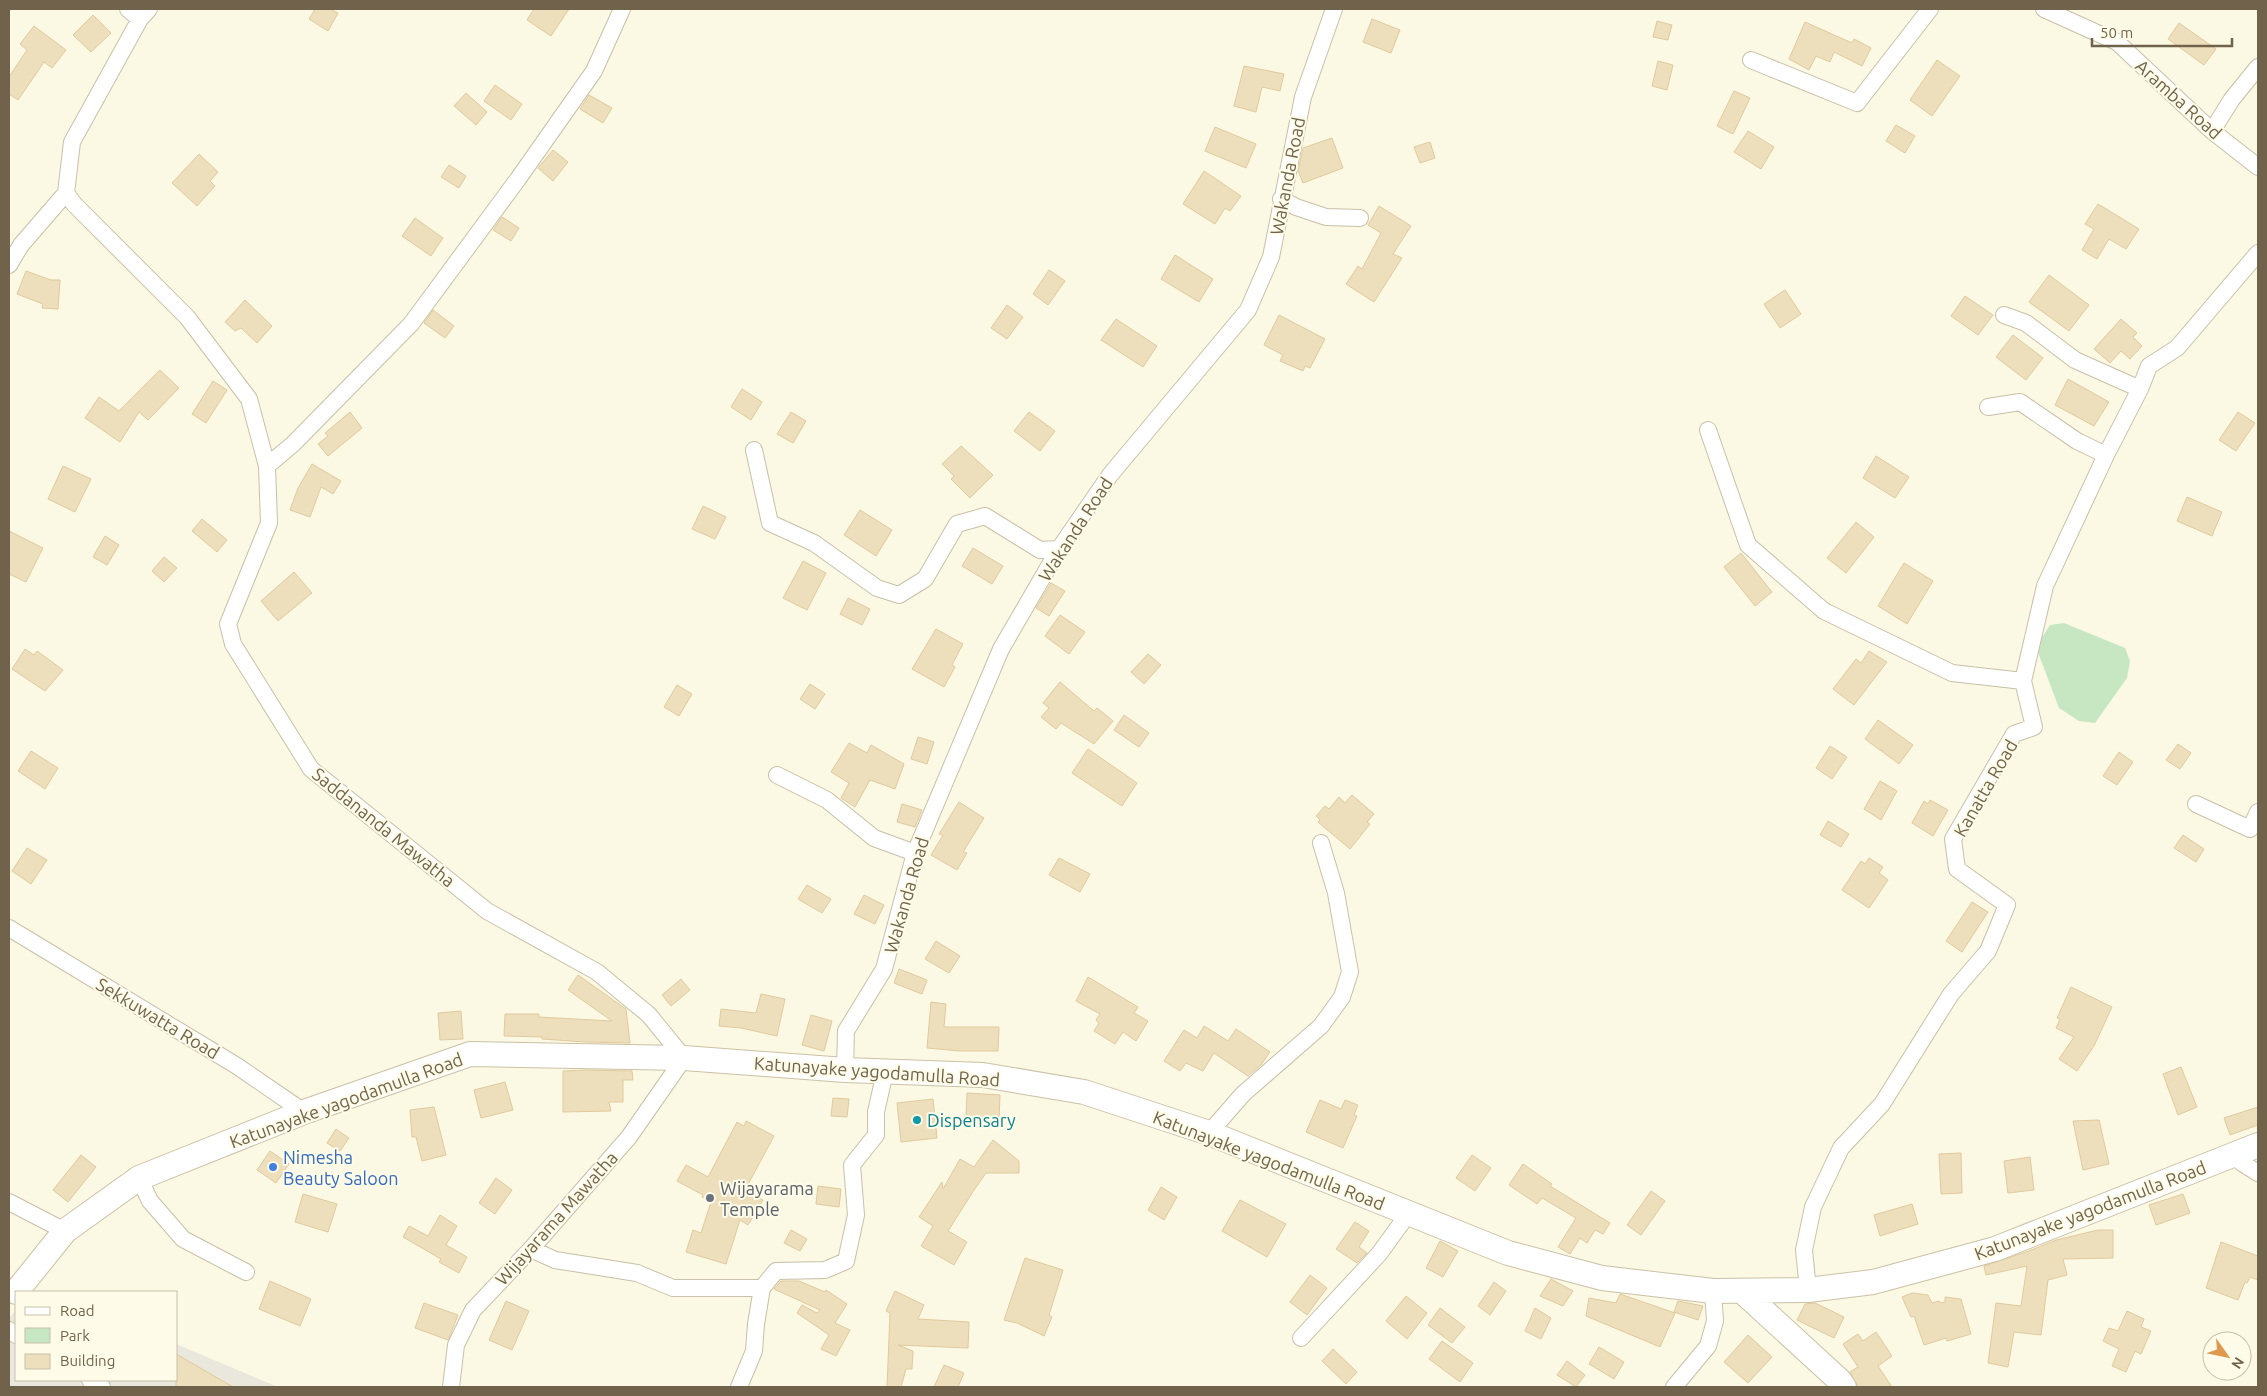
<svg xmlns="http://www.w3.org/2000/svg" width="2267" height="1396" viewBox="0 0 2267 1396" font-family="Ubuntu,sans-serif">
<rect width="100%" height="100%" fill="#fbf8e3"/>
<path fill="#eae7dd" d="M16,1310V1380H176V1344L278,1387H9V1318Z"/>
<path fill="#c6e7c2" d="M2064,623L2125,648L2130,661L2127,678L2095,723L2079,721L2059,708L2036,647L2050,625Z"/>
<path fill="#eedfbc" stroke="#e0ca9d" d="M315,9H330L338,13L328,31L309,19Z
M534,9H569L551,36L527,20Z
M93,15L111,33L91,52L73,35Z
M1372,19L1400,30L1391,53L1363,42Z
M1657,21L1672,25L1668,40L1653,37Z
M1805,22L1852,43L1854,39L1871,48L1862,66L1834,52L1830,62L1816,56L1809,70L1789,59Z
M2179,23L2216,49L2204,65L2168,39Z
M34,26L66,50L52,68L44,62L18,100L9,94V77L27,50L20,44Z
M1937,60L1960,76L1932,116L1910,100Z
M1658,61L1673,65L1667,90L1652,86Z
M1244,66L1284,74L1280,91L1262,87L1256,112L1234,106Z
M495,85L522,104L511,120L484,101Z
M1734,91L1750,98L1733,134L1717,126Z
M466,93L487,112L476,125L454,106Z
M589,95L612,108L603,123L580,109Z
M1896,125L1915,136L1905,153L1886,141Z
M1215,127L1256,144L1246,168L1205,151Z
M1748,131L1774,147L1761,169L1734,152Z
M1332,138L1343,168L1303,183L1298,171L1303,148Z
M1430,142L1435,158L1420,163L1414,147Z
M553,150L568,162L553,181L538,168Z
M199,154L218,172L210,181L215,186L197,206L172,183Z
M449,165L466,176L459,188L441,177Z
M1204,171L1241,196L1230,211L1225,208L1215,224L1183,204Z
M2098,204L2139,229L2126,249L2109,239L2097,259L2082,250L2094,229L2085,224Z
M1379,206L1411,226L1393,254L1402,258L1374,302L1346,284L1358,266L1362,269L1381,233L1368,225Z
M502,217L519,228L511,241L493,230Z
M415,218L443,238L431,256L402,236Z
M1175,255L1213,279L1199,302L1161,279Z
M1049,270L1065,281L1048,305L1033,294Z
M26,271L51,280H60L58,309L42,308L43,304L17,294Z
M2049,275L2089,305L2069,331L2029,302Z
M1785,290L1801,314L1780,328L1764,304Z
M1965,296L1993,315L1978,335L1951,316Z
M245,300L272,326L257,343L241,328L235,331L225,322Z
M1007,305L1023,317L1007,339L991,328Z
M433,310L454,326L445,338L424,323Z
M1279,315L1325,339L1310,368L1305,366L1303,371L1280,361L1283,355L1264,345Z
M1116,319L1157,346L1143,367L1101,340Z
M2121,319L2137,333L2133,337L2142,346L2130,359L2121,351L2110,363L2094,349Z
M2013,335L2043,358L2026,380L1996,357Z
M160,370L179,388L148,420L139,412L120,442L85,418L99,397L119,411Z
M2068,379L2109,402L2094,426L2055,405Z
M213,381L227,390L206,423L192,414Z
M742,389L762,402L751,420L731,407Z
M350,412L362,428L328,456L318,444L328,436L325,433Z
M791,412L806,421L793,443L777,434Z
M1029,412L1055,431L1040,451L1014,431Z
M2238,412L2255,423L2236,451L2219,440Z
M961,446L993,475L970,498L951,479L954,476L942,464Z
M1876,456L1909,477L1895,498L1863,478Z
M312,464L341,481L333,494L321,487L310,517L290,510L298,488Z
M63,466L91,479L75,512L48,499Z
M2187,497L2222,512L2212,536L2177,521Z
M703,506L726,517L715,539L692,529Z
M860,510L892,530L876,556L844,535Z
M202,519L227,540L217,552L192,531Z
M1856,522L1874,537L1846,573L1827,558Z
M9,531L43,548L26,582L9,574Z
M105,536L119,545L107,565L93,557Z
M973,548L1003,566L992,584L962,566Z
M1741,553L1772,592L1755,606L1724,567Z
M164,557L177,568L164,582L152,571Z
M803,561L826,573L807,610L783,598Z
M1904,563L1933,581L1907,624L1878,606Z
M294,572L312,593L278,621L261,601Z
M1051,583L1065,591L1049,616L1036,608Z
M848,598L870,609L862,625L840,614Z
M1060,615L1085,632L1069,654L1045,636Z
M936,629L963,644L952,665L955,667L944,687L912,669Z
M25,649L34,655L37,651L63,670L45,691L12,669Z
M1869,651L1887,662L1854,705L1833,689L1856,659L1861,663Z
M1148,654L1161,665L1144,684L1131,672Z
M1060,682L1094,711L1097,708L1113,721L1094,744L1061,723L1056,729L1041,717L1049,708L1043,703Z
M810,684L825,694L815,709L800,699Z
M677,685L692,694L679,716L664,707Z
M1124,715L1149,733L1139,747L1114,730Z
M1878,720L1913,745L1899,764L1865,739Z
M918,737L934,742L927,764L911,759Z
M849,743L867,753L871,745L904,764L895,789L870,780L855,807L841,798L849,783L831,772Z
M2178,744L2191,753L2180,769L2166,760Z
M1830,746L1847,757L1832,779L1816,768Z
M1088,749L1137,783L1122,806L1072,773Z
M31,751L58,768L45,789L18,771Z
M2119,752L2133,762L2117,785L2103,776Z
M1880,781L1897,791L1881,820L1864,809Z
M1352,795L1374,814L1367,822L1370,824L1350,849L1318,822L1320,820L1316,816L1325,806L1329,809L1339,797L1345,803Z
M1930,800L1948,810L1933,836L1912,823L1924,801L1928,804Z
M959,802L984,818L963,852L967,853L957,870L931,855L943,835L939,834Z
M902,804L922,810L915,827L897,822Z
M1828,821L1849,834L1841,847L1820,835Z
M2183,835L2204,849L2196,862L2174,848Z
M27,848L47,860L31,884L12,871Z
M1059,858L1090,874L1080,892L1049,875Z
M1869,858L1883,867L1879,873L1888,880L1869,908L1842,890L1861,861L1865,864Z
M807,885L831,899L822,913L798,899Z
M864,895L884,905L875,924L854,914Z
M1972,902L1988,912L1962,952L1946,941Z
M936,941L960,956L949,973L925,959Z
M899,969L927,980L922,994L894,983Z
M578,975L626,1009L630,1043L585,1042L542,1039V1037L504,1036L505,1014H539V1017L612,1021L568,990Z
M1088,977L1138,1007L1134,1013L1148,1021L1136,1041L1123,1032L1115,1044L1094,1031L1099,1023L1096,1020L1100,1014L1076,1001Z
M681,979L690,990L671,1006L662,995Z
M2071,987L2112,1007L2094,1046L2077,1071L2059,1059L2074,1037L2056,1028L2060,1019L2057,1018Z
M761,994L785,999L777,1036L741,1028L719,1026L721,1009L756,1013Z
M931,1002L946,1004L944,1027H999L998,1051H960L927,1048Z
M461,1011L463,1039L440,1040L438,1013Z
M811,1015L832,1021L824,1051L802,1045Z
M1204,1026L1228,1041L1236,1029L1270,1052L1261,1065L1248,1076L1214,1053L1203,1071L1186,1063L1180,1071L1164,1061L1184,1030L1197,1038Z
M2181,1067L2197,1107L2178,1115L2163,1074Z
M587,1070L632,1071L633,1080H623V1102H609L611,1111L563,1112V1071Z
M505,1082L513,1110L481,1118L474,1090Z
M967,1093L1000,1095L999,1121L966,1120Z
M833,1098L849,1099L847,1117L831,1116Z
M933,1099L937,1138L901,1142L897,1103Z
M1320,1100L1341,1109L1345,1100L1358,1105L1354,1115L1357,1116L1343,1148L1306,1132Z
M434,1107L446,1155L422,1161L416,1137H412L410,1110Z
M2258,1107V1125L2230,1135L2224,1118Z
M2099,1120L2109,1164L2083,1170L2073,1121Z
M746,1121L774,1136L745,1190L763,1200L748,1225L740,1220L726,1264L686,1252L693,1230L701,1233L711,1202L702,1197L703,1195L677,1181L686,1165L708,1177L737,1122L744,1126Z
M336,1129L349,1138L340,1151L327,1143Z
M993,1140L1019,1161V1173H986L974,1190L948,1231L967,1242L954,1265L921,1246L933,1226L919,1217L942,1182L943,1189L960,1159L974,1167Z
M270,1151L289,1164L276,1183L257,1170Z
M1961,1153L1962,1193L1941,1194L1939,1154Z
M81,1155L96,1167L68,1202L53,1190Z
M1472,1155L1491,1168L1475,1191L1456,1178Z
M2030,1157L2034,1190L2008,1193L2004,1161Z
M1523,1164L1552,1184L1550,1186L1610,1223L1603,1234L1595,1230L1587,1243L1580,1238L1570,1254L1558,1247L1576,1218L1542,1198L1537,1204L1509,1185Z
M496,1178L512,1190L495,1214L479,1203Z
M818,1186L841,1189L839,1207L816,1204Z
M1161,1187L1177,1197L1164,1220L1148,1210Z
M1651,1191L1665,1201L1641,1235L1627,1225Z
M303,1194L337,1204L328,1232L295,1222Z
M2183,1194L2190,1213L2156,1225L2149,1205Z
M1240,1200L1286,1224L1267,1257L1222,1231Z
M1912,1204L1918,1224L1880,1236L1874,1215Z
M440,1215L457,1226L446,1245L467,1257L459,1273L439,1262L441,1259L403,1237L409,1226L428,1236Z
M1355,1222L1369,1231L1359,1247L1367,1253L1357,1263L1336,1249Z
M791,1230L807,1239L800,1251L784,1243Z
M2098,1230H2113V1258L2063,1259L2067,1275L2048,1280L2041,1335L2014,1332L2008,1367L1988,1363L1996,1303L2021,1306L2027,1266L1986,1275L1984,1266L2029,1251L2056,1240Z
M1440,1241L1458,1251L1443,1277L1426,1268Z
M2221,1242L2258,1256V1280L2250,1277L2247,1283L2245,1282L2238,1300L2206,1288Z
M1025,1258L1063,1270L1049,1315L1052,1317L1044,1336L1017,1323L1004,1320Z
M1310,1275L1327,1288L1307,1315L1290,1302Z
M1551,1279L1573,1291L1563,1306L1540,1296Z
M270,1281L311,1299L300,1326L259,1309Z
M781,1281H799L825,1292L826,1290L847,1304L835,1323L850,1330L836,1356L821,1349L829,1335L797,1313L802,1305L817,1313L820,1310L774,1289Z
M1494,1282L1506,1291L1490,1315L1478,1306Z
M895,1291L924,1305L918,1319L969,1322L968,1348L898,1345L913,1351L912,1369H906L901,1387H887L890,1313L886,1311Z
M1912,1293L1928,1295L1932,1303L1939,1301L1940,1303L1945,1302V1297L1961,1299L1971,1334L1947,1341L1946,1338L1924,1345L1914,1316L1911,1317L1902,1297Z
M1620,1294L1675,1313L1660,1347L1586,1316L1589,1298L1616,1303Z
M1406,1296L1427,1313L1407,1339L1386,1321Z
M506,1301L529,1311L512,1350L489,1340Z
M1678,1301L1703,1306L1698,1320L1674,1312Z
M424,1303L458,1315L448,1340L415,1328Z
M1815,1303L1844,1317L1834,1338L1797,1320L1805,1304Z
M1440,1308L1465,1327L1452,1343L1428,1325Z
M1535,1308L1551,1318L1541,1339L1525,1331Z
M2127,1311L2144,1319L2141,1327L2151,1331L2141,1354L2135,1351L2126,1372L2112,1366L2119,1349L2103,1341L2109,1328L2118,1331Z
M1876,1332L1892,1356L1878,1366L1892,1387H1858L1850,1372L1858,1367L1843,1344L1858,1334L1863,1341Z
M1748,1335L1772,1357L1748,1383L1724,1362Z
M1442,1341L1473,1363L1460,1382L1429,1359Z
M1599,1347L1624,1362L1614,1379L1589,1364Z
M1333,1349L1357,1372L1346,1384L1322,1361Z
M176,1354L233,1387H176Z
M1567,1361L1585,1375L1576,1387L1557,1375Z
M944,1365L964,1373L958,1387H934Z"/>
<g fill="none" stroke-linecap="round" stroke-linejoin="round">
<defs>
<path id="street" d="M128,9L140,19
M2044,9L2117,42L2212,131L2258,167
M1751,60L1857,103L1930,9
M2212,131L2232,99L2258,67
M66,193L74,204L187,317L249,399L267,466L269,523L228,624L233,644L311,769L487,911L597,972L649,1015L684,1058L629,1137L531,1249L473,1310L456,1345L451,1387
M66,193L72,142L140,19L149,9
M1281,199L1296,207L1326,217L1360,218
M9,265L21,245L66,193
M2004,315L2026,323L2075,360L2140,389
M1988,407L2020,402L2077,441L2106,455
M1708,430L1748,545L1824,611L1952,673L2023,681
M754,450L770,523L814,543L877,588L899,595L925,579L957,524L985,516L1040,550L1059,549
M267,466L293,444L411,324L518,179L594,71L622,9
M777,775L827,800L874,838L915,853
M2196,804L2250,829L2258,812
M9,928L237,1066L304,1112
M845,1070L846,1031L884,969L915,853L1001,649L1059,549L1110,475L1248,310L1271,257L1303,97L1334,9
M1209,1133L1243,1094L1321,1026L1342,997L1350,972L1336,893L1321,843
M2234,1155L2242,1163L2258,1173
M139,1178L150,1201L183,1239L246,1272
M9,1202L65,1231
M531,1249L555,1260L637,1273L673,1288H762L776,1271L825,1270L846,1261L856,1215L852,1165L876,1135V1112L885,1072
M1808,1290L1804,1250L1813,1207L1841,1148L1882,1104L1951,994L1988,951L2007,905L1957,869L1953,839L2014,734L2034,727L2023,681L2045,586L2106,455L2140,389L2149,366L2177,348L2258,253
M9,1330L16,1335
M1301,1338L1379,1254L1408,1214
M90,1380L102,1387
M739,1387L754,1351L756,1324L762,1288
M1674,1387L1708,1346L1715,1321L1713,1291"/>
<path id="secondary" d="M16,1292L65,1231L139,1178L304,1112L470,1054L684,1058L845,1070L983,1075L1084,1092L1209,1133L1508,1253L1602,1278L1713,1291L1808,1290L1873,1282L1995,1249L2258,1145
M1743,1292L1839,1380L1844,1387"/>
</defs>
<use href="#street" stroke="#c8c0a8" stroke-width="18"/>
<use href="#secondary" stroke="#cbc1a5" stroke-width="26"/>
<use href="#street" stroke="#fff" stroke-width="16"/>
<use href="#secondary" stroke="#fff" stroke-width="24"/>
</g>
<circle fill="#0f9aa8" stroke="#fefce8" stroke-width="2" cx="917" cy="1120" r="5"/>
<circle fill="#3f7fe0" stroke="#fefce8" stroke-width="2" cx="273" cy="1167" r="5"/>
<circle fill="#6b7280" stroke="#fefce8" stroke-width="2" cx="710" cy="1198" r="5"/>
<g text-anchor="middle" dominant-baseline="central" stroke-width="4" stroke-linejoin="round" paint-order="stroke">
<g font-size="18" fill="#71634b" stroke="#fefce8">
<text transform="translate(2179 99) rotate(42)">Aramba Road</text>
<text transform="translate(1287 176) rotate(-79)">Wakanda Road</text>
<text transform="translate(1075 529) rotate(-57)">Wakanda Road</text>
<text transform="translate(1985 788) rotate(-60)">Kanatta Road</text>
<text transform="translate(384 827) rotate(39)">Saddananda Mawatha</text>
<text transform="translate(906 895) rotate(-74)">Wakanda Road</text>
<text transform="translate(158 1018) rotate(31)">Sekkuwatta Road</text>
<text transform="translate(877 1071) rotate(4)">Katunayake yagodamulla Road</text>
<text transform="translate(346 1100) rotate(-20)">Katunayake yagodamulla Road</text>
<text transform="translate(1269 1160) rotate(21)">Katunayake yagodamulla Road</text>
<text transform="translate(2090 1210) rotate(-21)">Katunayake yagodamulla Road</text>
<text transform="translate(556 1218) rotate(-48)">Wijayarama Mawatha</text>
</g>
<g font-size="18" fill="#0d838f" stroke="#fefce8" text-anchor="start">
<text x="927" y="1120">Dispensary</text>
</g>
<g font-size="18" fill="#366cbe" stroke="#fefce8" text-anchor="start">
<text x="283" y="1157">Nimesha<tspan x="283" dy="21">Beauty Saloon</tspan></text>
</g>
<g font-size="18" fill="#5b616d" stroke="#fefce8" text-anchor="start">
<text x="720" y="1188">Wijayarama<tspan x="720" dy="21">Temple</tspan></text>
</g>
</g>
<rect width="2267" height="1396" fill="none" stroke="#71634b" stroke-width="20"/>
<rect x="15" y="1291" width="162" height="90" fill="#fefce8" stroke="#c6bfa9"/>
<rect x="25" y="1307" width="25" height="8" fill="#ffffff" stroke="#c6bfa9"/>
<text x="60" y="1316" font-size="15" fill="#71634b">Road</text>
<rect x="25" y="1328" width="25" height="15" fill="#c6e7c2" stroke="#c6bfa9"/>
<text x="60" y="1341" font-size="15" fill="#71634b">Park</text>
<rect x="25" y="1354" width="25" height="15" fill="#eedfbc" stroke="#c6bfa9"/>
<text x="60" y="1366" font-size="15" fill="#71634b">Building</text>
<g transform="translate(2227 1356) rotate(123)"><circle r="24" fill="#fefce8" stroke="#c6bfa9"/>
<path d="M0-4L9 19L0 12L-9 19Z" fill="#de994f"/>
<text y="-8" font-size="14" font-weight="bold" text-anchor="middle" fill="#71634b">N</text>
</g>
<path d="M2092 38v8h140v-8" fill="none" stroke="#71634b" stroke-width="2.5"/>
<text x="2100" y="38" font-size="15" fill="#71634b" stroke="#fefce8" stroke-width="4" paint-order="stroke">50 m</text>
</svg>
